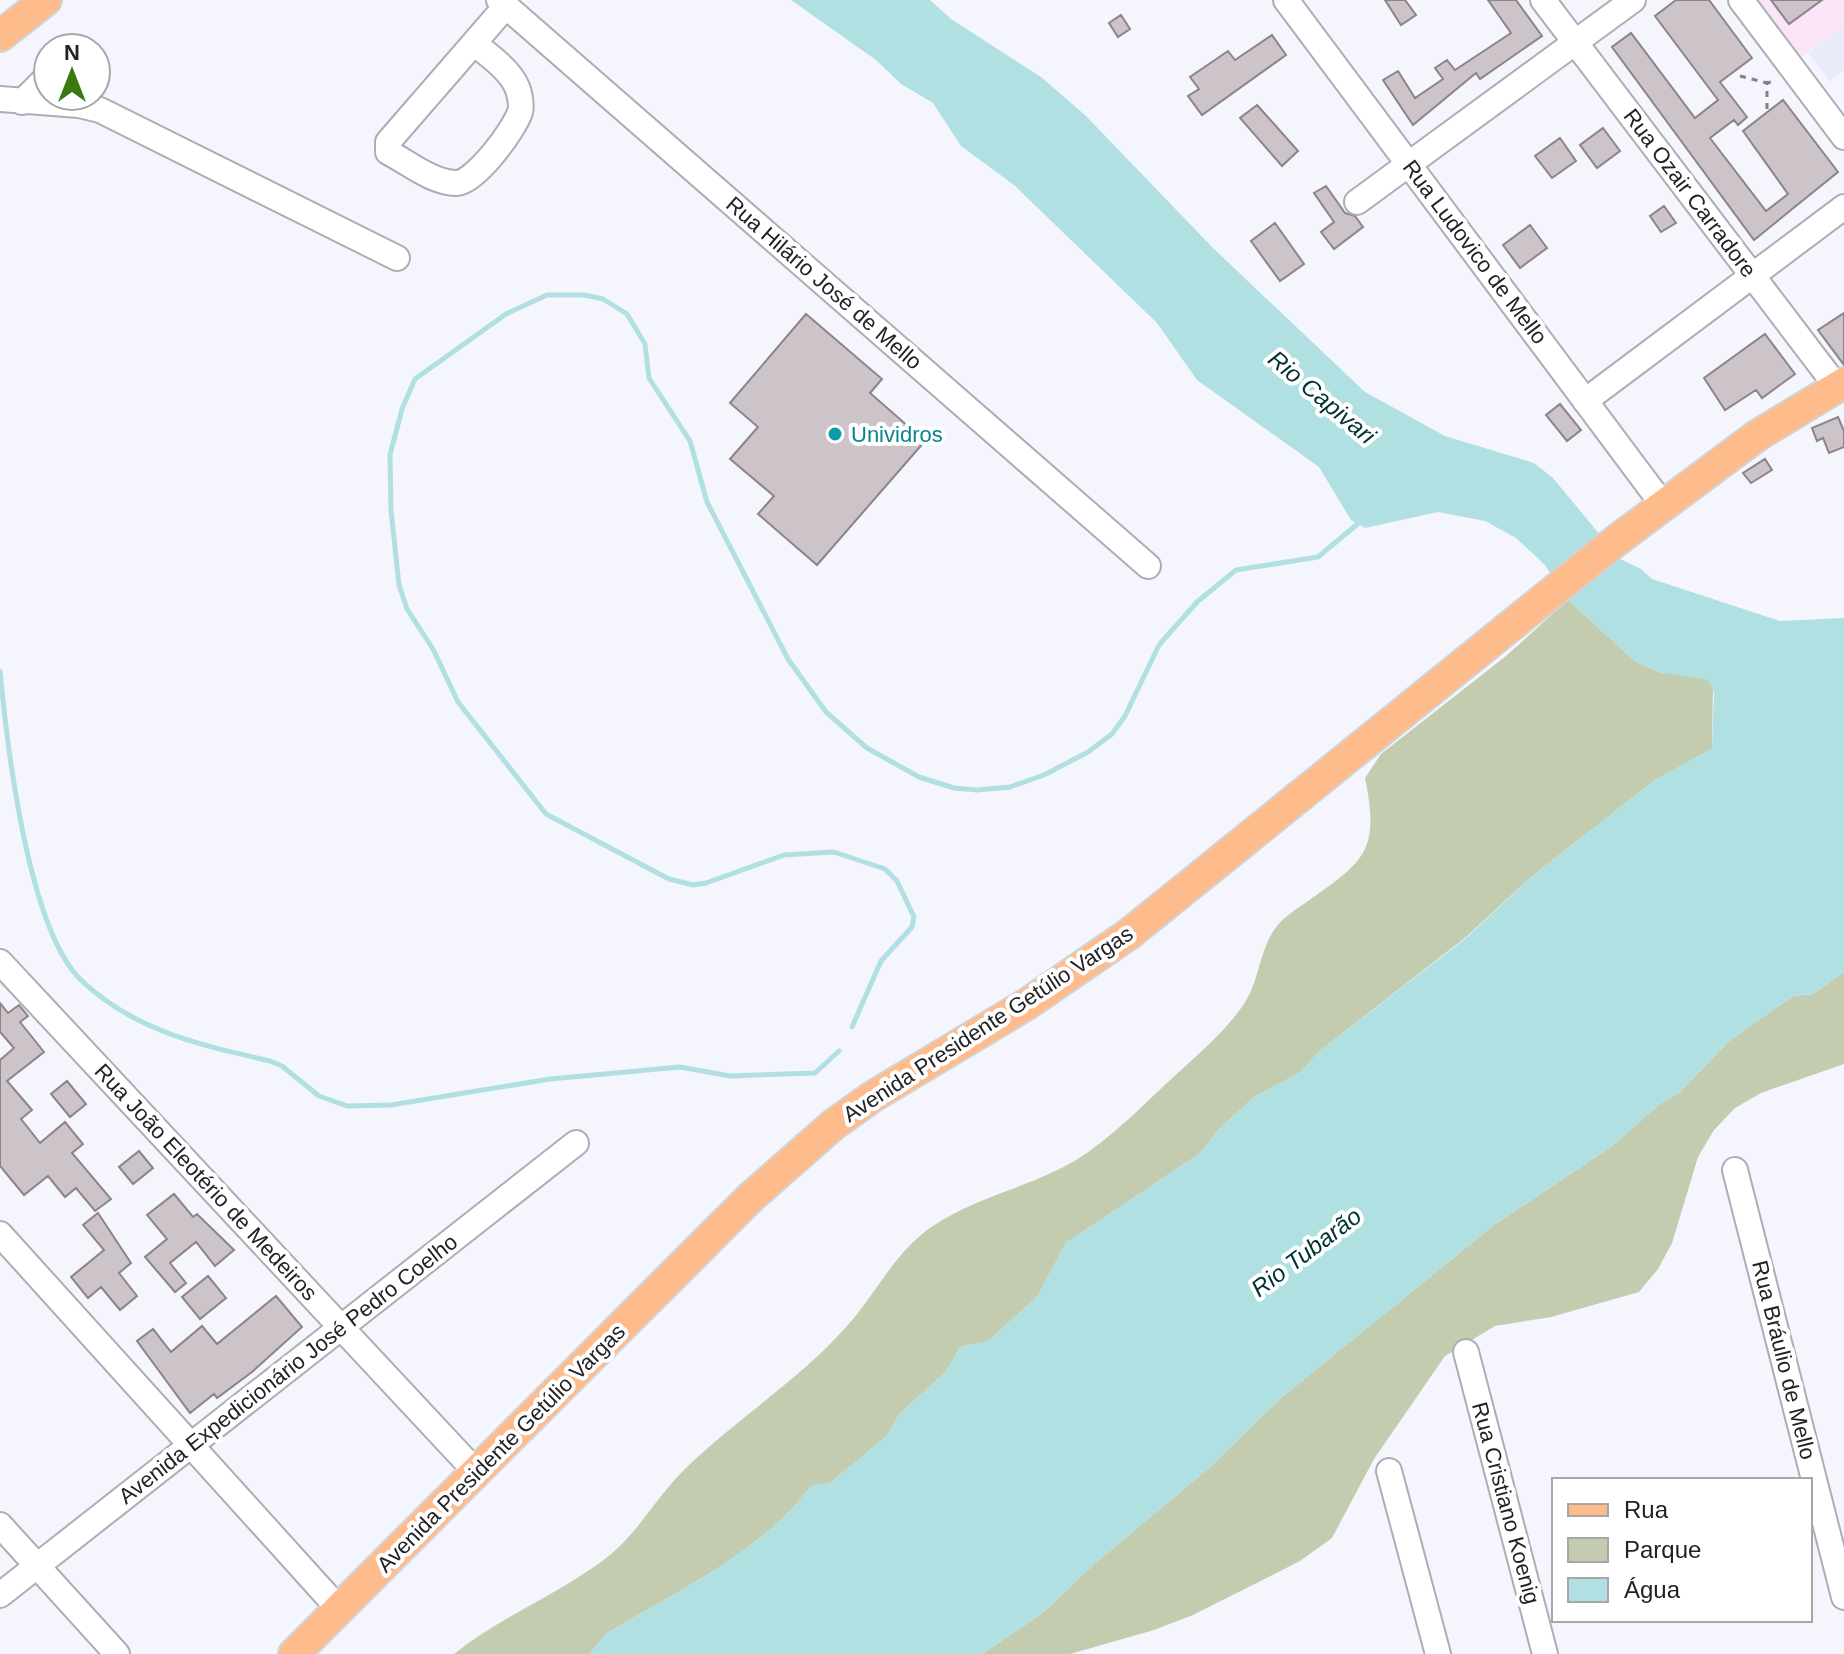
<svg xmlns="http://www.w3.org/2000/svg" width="1844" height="1654" viewBox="0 0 1844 1654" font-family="Helvetica,sans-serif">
<rect width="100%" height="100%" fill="#f5f5fe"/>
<path fill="#e9eafa" d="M1844,26V70L1830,81L1808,53Z"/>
<path fill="#f9e5f5" d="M1752,0H1844V26L1797,60Z"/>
<path fill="#c4ccaf" d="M1568,600L1636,662L1659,672L1707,679L1713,685L1712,749L1655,780L1531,877L1466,937L1321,1050L1299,1073L1254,1097L1220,1128L1199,1154L1066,1243L1037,1297L988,1341L960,1347L946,1372L899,1414L887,1436L830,1483L811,1486C761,1553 677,1591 606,1634L590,1654H454C503,1615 562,1593 610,1555C641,1529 659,1493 688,1466C739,1417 799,1380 846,1327C873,1298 890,1261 921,1235C971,1194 1040,1188 1091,1150C1123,1127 1151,1097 1180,1071C1202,1051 1227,1029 1244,1004C1260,980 1259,949 1277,926C1285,916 1298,908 1308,901C1365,861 1380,851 1365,778L1381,754L1506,656Z
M1844,972V1064L1761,1093L1735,1108L1714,1130L1698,1157L1672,1243L1658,1269L1639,1292L1551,1317L1495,1326L1445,1356L1374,1459L1332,1538L1300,1561L1193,1615L1154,1630L1070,1654H982L1044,1612L1093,1565L1209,1468L1282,1397L1494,1225L1612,1146L1661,1103L1680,1092L1728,1042L1781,1004L1794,996L1813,994Z"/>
<path fill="#b0e0e2" d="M791,0H930L951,19L1041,77L1085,115L1213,248L1365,392L1445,436L1534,463L1553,478L1620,559L1641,569L1652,579L1780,621L1844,618V972L1813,994L1794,996L1781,1004L1728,1042L1680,1092L1661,1103L1612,1146L1494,1225L1282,1397L1209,1468L1093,1565L1044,1612L982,1654H590L606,1634C677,1591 761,1553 811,1486L830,1483L886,1436L899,1414L946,1372L960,1347L988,1341L1037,1297L1066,1243L1199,1154L1220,1128L1254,1097L1299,1073L1321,1050L1466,938L1531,877L1655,780L1712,748L1714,693L1708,680L1659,672L1636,662L1568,600L1545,565L1516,538L1485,521L1438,512L1365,528L1351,520L1319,467L1197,380L1157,323L1014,185L961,146L933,103L901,84L876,60Z"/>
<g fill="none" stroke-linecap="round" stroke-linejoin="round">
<path stroke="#b0e0e2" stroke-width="5" d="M0,671C7,745 28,929 81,980C134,1031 201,1045 270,1061L282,1066L319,1096L347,1106L391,1105L550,1079L680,1067L730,1076L815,1073L839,1051
M852,1027L881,961L912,927L914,917L897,881L885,869L834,852L784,855L706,883L693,885L669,879L546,814L458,702L433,649L407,609L399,585L391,510L390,455L402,409L415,379L506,314L547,295H584L603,299L627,314L645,344L649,378L690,441L707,502L788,659L826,712L867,748L919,777L954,788L977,790L1010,787L1044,775L1088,752L1112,734L1125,716L1159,645L1197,602L1236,570L1318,557L1361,521"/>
</g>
<path fill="#ccc4c8" stroke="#8c8488" stroke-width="2" d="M1385,0H1405L1416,15L1401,25Z
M1488,0H1516L1542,36L1480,79L1476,73L1413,125L1383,80L1398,71L1415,98L1443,79L1435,68L1447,60L1455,70L1511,33Z
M1676,0H1709L1752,58L1720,82L1747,117L1738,125L1734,120L1710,138L1766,211L1788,194L1743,131L1783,100L1838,172L1754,240L1612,47L1631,33L1695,118L1718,100L1655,16Z
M1771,0H1822L1789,24Z
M1121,15L1130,29L1118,37L1109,23Z
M1272,35L1286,55L1202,115L1188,96L1199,89L1190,77L1228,51L1235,60Z
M1257,105L1298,151L1282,166L1240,118Z
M1603,128L1620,151L1597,168L1580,145Z
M1560,138L1576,161L1552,178L1535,156Z
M1326,186L1345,213L1355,216L1363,227L1334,249L1321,232L1334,222L1314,193Z
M1664,206L1676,223L1661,232L1650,216Z
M1275,223L1304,264L1280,281L1251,241Z
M1530,225L1547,248L1520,268L1503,245Z
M1844,313V365L1818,330Z
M806,314L882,379L870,393L925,441L817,565L758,514L774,496L730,459L758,427L730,403Z
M1765,334L1795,374L1762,398L1756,390L1725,410L1704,378Z
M1560,404L1581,430L1567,441L1546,415Z
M1838,417L1844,431V447L1829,453L1823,438L1817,441L1812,428Z
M1765,459L1772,470L1751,483L1743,473Z
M0,1003L8,1013L19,1005L28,1016L20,1022L44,1052L7,1081L32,1110L21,1119L40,1143L65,1122L83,1144L72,1153L111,1199L95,1211L76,1188L65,1197L48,1176L24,1195L0,1166V1060L14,1048L0,1032Z
M67,1081L86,1104L70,1117L51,1094Z
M139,1151L153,1168L133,1184L119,1167Z
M174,1194L193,1217L197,1214L234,1250L215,1266L196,1242L170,1263L186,1283L175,1292L145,1257L167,1239L147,1215Z
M98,1213L131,1263L119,1273L137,1296L120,1310L101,1287L88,1298L71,1277L104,1250L83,1225Z
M208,1276L226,1298L200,1319L182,1297Z
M276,1296L302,1327L252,1372L217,1398L214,1394L190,1413L137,1341L153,1329L171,1352L202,1326L217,1344Z"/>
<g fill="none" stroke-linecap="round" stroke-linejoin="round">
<defs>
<path id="minor" d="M499,0L1148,566
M1286,0L1663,505
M1543,0L1837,387
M1741,0L1844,137
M474,43C490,57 514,72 519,93C520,98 522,107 520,112C514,130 475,183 456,183C433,183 407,162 388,152V142L506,6
M0,99L79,105L100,110L397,258
M22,102L48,76
M1357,202L1633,0
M1585,401L1844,207
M0,962L477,1473
M1735,1170L1844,1597
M0,1234L339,1609
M1466,1352L1545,1654
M1389,1471L1438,1654
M0,1525L117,1654
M0,1595L576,1143"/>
<path id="major" d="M0,36L46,0
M294,1654L750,1198L833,1125L872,1097L1027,1004L1129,934L1617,540L1758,435L1844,383"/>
</defs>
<use href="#minor" stroke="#acadb5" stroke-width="28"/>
<use href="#major" stroke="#d3d3d3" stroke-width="34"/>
<path stroke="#818187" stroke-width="3" stroke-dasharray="6 6" stroke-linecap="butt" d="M1740,76L1767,83L1771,76
M1767,109V83L1775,81"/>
<use href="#minor" stroke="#fff" stroke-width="24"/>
<use href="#major" stroke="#febb8c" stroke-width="30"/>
</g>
<circle fill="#0f9aa8" stroke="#fff" stroke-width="3" cx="835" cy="434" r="8"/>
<g text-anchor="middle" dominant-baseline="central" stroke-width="8" stroke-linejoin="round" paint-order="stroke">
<g font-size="22" fill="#222225" stroke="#fff">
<text transform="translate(1690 193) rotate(53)">Rua Ozair Carradore</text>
<text transform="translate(1475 252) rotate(53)">Rua Ludovico de Mello</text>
<text transform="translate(824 283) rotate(41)">Rua Hilário José de Mello</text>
<text transform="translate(988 1024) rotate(-33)">Avenida Presidente Getúlio Vargas</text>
<text transform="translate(206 1182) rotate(47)">Rua João Eleotério de Medeiros</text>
<text transform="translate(1784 1360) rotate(76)">Rua Bráulio de Mello</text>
<text transform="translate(288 1369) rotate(-38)">Avenida Expedicionário José Pedro Coelho</text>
<text transform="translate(501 1448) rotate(-45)">Avenida Presidente Getúlio Vargas</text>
<text transform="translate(1506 1503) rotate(75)">Rua Cristiano Koenig</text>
</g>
<g font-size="22" fill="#0d838f" stroke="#fff" text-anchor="start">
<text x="851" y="434">Unividros</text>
</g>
<g font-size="24" font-style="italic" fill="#013133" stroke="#fff">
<text transform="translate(1322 397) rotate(40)">Rio Capivari</text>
<text transform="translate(1306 1252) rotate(-37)">Rio Tubarão</text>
</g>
</g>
<rect x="1552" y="1478" width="260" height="144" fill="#ffffff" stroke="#a7a7a8" stroke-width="2"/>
<rect x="1568" y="1504" width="40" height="12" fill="#febb8c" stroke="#a7a7a8" stroke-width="2"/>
<text x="1624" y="1518" font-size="24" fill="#222225">Rua</text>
<rect x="1568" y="1538" width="40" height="24" fill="#c4ccaf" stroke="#a7a7a8" stroke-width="2"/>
<text x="1624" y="1558" font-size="24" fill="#222225">Parque</text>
<rect x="1568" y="1578" width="40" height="24" fill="#b0e0e2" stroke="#a7a7a8" stroke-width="2"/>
<text x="1624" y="1598" font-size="24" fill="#222225">Água</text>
<g transform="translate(72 72)"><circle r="38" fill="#ffffff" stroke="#a7a7a8" stroke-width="2"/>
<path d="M0-6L14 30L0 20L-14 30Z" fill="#3d780f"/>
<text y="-12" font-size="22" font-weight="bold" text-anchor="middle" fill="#222225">N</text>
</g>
</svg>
